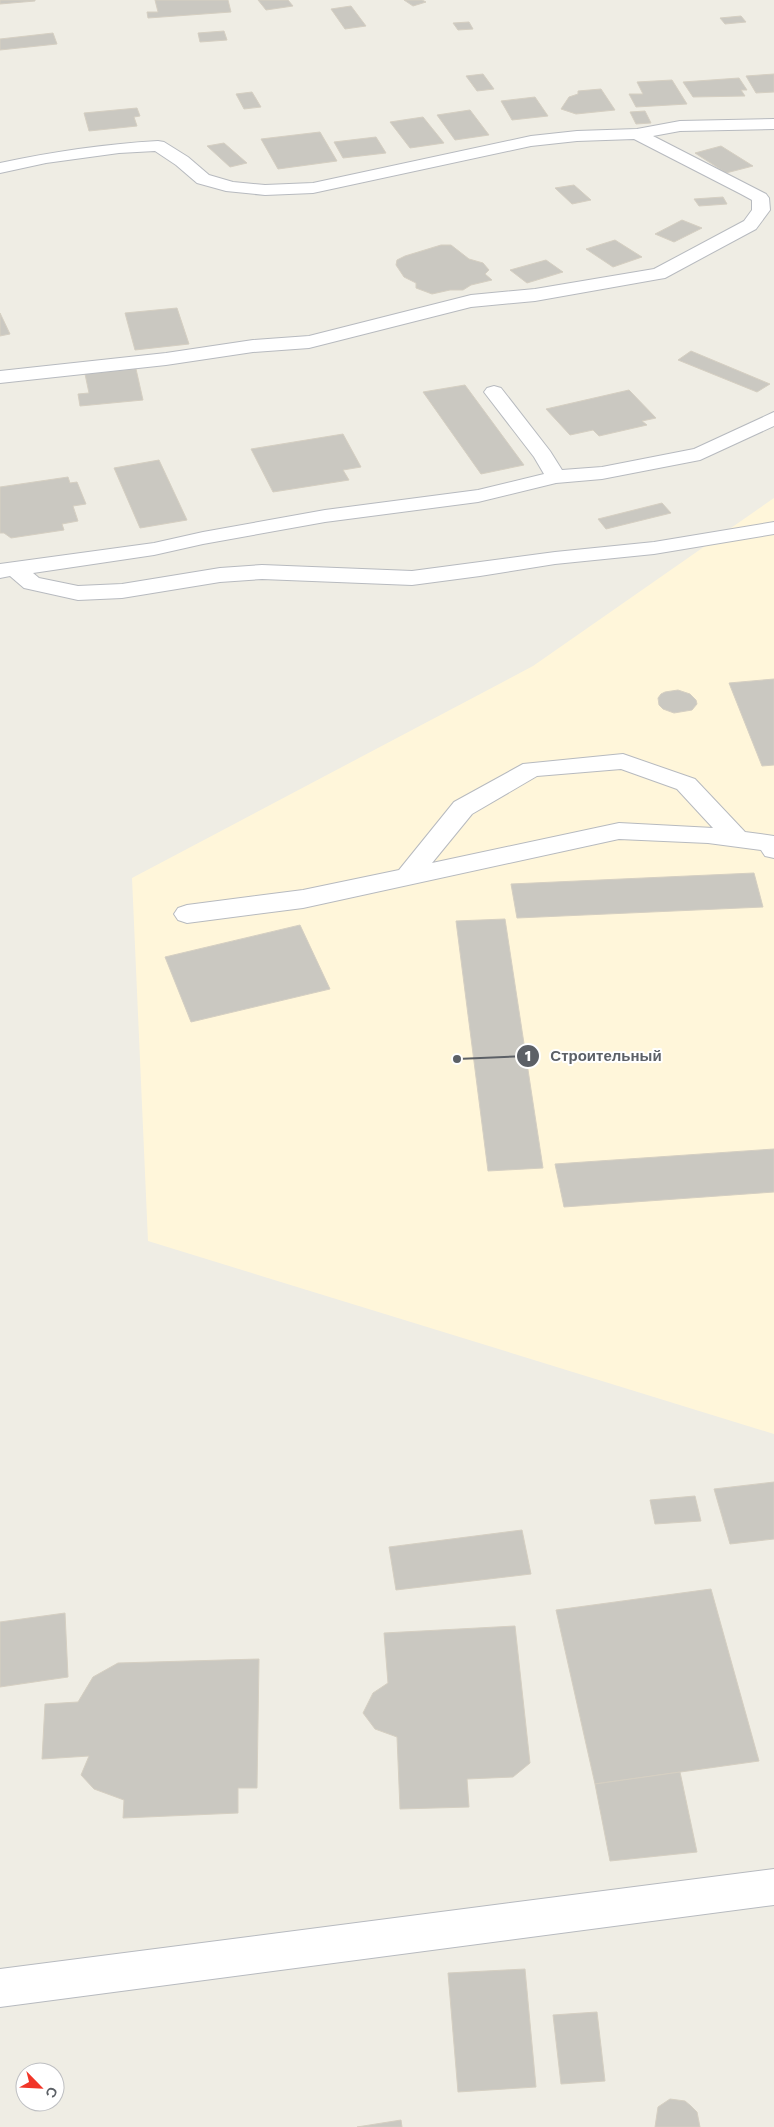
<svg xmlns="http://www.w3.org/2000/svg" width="774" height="2127" viewBox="0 0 774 2127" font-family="'Work Sans',sans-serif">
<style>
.commercial{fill:#fff6da}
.building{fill:#cac8c1;stroke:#d5cfc2}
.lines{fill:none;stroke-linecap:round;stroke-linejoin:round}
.minor-casing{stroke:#b7babf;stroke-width:2}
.minor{fill:#fff;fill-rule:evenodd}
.leader{fill:none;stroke:#5c6066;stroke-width:2}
.callout-dot{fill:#5c6066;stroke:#fff;stroke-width:2}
.mark-label{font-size:15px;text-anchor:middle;font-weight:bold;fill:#fff}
.callout-label{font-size:15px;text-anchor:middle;font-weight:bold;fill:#5c6066;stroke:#fff;stroke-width:4;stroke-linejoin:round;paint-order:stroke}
</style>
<rect width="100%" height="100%" fill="#efede4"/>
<!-- commercial -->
<polygon class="commercial" points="774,498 774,1434 148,1241 132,878 533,666"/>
<!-- building -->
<g class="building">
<polygon points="0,0 35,0 35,1 0,4"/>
<polygon points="155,0 228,0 231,12 148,18 147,12 158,12"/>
<polygon points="258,0 288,0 293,6 266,10"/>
<polygon points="404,0 422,0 426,2 413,6"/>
<polygon points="351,6 366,26 345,29 331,9"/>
<polygon points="741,16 746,22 725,24 720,18"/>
<polygon points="469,22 473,29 458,30 453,23"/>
<polygon points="224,31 227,40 200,42 198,33"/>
<polygon points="53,33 57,44 0,50 0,39"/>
<polygon points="483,74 494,89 477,91 466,76"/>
<polygon points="774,74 774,92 756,93 746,76"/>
<polygon points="739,78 747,90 741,90 745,96 693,97 683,82"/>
<polygon points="672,80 687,104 636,107 629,94 643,94 637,82"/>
<polygon points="601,89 615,110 576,114 561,109 569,97 578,94 578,91"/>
<polygon points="252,92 261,107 244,109 236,94"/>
<polygon points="535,97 548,116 512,120 501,101"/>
<polygon points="137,108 140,116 134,117 137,126 89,131 84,113"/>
<polygon points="470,110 489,135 455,140 437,115"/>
<polygon points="645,111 651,123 636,124 630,112"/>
<polygon points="423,117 444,143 410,148 390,122"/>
<polygon points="320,132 337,161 278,169 261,139"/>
<polygon points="376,137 386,153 343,158 334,142"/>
<polygon points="224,143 247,163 230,167 207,146"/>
<polygon points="721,146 753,166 726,173 695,153"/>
<polygon points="574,185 591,200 572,204 555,188"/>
<polygon points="723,197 727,204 699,206 694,199"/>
<polygon points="682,220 702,228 674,242 655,234"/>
<polygon points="615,240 642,257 613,267 586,249"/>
<polygon points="441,245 451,245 469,259 483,263 489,270 485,274 492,280 471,285 463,290 450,290 432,294 416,288 416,283 404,277 396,265 397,260 405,256"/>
<polygon points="546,260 563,272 527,283 510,270"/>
<polygon points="177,308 189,344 135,350 125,313"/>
<polygon points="0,313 10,334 0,336"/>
<polygon points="691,351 770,384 757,392 678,360"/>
<polygon points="136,369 143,400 80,406 78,394 89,393 85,374"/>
<polygon points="465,385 524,465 481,474 423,392"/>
<polygon points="629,390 656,418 642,421 647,425 599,436 593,430 570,435 546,409"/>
<polygon points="343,434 361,467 343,470 349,480 273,492 251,449"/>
<polygon points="159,460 187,520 140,528 114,468"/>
<polygon points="68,477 70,483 77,482 86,504 73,506 78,521 62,524 64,530 11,538 4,533 0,533 0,487"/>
<polygon points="662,503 671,513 606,529 598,519"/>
<polygon points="774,679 774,765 762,766 729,683"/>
<polygon points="678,690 690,694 696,700 697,704 692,710 674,713 663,709 659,705 658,698 661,694 665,692"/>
<polygon points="754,873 763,907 517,918 511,884"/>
<polygon points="505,919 543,1168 488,1171 456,921"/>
<polygon points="300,925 330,989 191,1022 165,957"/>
<polygon points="774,1149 774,1192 564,1207 555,1164"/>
<polygon points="774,1482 774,1539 730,1544 714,1489"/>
<polygon points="695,1496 701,1521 655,1524 650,1500"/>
<polygon points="522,1530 531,1574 396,1590 389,1547"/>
<polygon points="711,1589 759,1761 595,1784 556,1610"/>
<polygon points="65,1613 68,1677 0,1687 0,1622"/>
<polygon points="515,1626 530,1763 513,1777 467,1779 469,1807 400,1809 397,1737 375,1729 363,1713 373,1693 388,1683 384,1633"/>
<polygon points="259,1659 257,1788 238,1788 238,1813 123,1818 124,1800 94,1789 81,1775 89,1756 42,1759 45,1704 78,1702 93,1677 118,1663"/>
<polygon points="680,1772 697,1852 610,1861 595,1784"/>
<polygon points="525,1969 536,2087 458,2092 448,1973"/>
<polygon points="597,2012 605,2081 561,2084 553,2015"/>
<polygon points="670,2099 685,2101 691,2106 697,2112 700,2127 655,2127 658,2107"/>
<polygon points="401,2120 402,2127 357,2127"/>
</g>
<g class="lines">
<!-- minor casing -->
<g class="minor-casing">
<g id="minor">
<path d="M774,119V129L680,131L653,136L766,194L769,198L770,210L756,229L665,278L659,279L535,301L471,307L309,348L253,352L166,365L0,383V371L166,353L253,340L309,336L471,295L535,289L654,269L744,221L752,210V200L741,194L634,139L577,141L531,146L313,193L265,195L226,191L197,183L176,165L155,151L119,153L46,163L0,173V163C52,152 104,144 158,141L164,142L188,157L209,175L233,182L265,185L313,183L531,136L577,131L637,129L680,121Z"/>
<polygon points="494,386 501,388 550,451 562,470 602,467 694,449 774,412 774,426 700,460 602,479 556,483 478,502 325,522 203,544 154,555 33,573 39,578 78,586 122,584 220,568 262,565 412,571 555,552 654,542 774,522 774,534 654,554 555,564 480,576 412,585 262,579 220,582 122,598 78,600 24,588 10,576 0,578 0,564 154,543 203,532 325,510 478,490 544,474 534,457 484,392 487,388"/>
<path d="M623,754L695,779L745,832L774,836V858L765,856L761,850L708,843L619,839L303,908L187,923L178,920L174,914L178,908L187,905L303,890L399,870L454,802L523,764ZM621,769L677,789L713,828L619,823L432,863L472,814L537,776Z"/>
<polygon points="774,1869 774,1905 0,2007 0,1969"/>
</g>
</g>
<!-- minor -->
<use href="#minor" class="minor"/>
</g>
<!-- callouts -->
<path class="leader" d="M457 1059L528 1056"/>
<g class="callout-dot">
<circle cx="457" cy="1059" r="5"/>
<circle cx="528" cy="1056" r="12"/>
</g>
<g class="mark-label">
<text x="528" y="1061">1</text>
</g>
<g class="callout-label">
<text x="606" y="1061">Строительный</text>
</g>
<!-- north arrow -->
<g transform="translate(40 2087) rotate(114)"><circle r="24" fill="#ffffff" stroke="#bebfc2"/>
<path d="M0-4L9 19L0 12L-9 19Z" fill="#f13528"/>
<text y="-8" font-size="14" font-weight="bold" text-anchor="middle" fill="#5c6066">С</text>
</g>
</svg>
